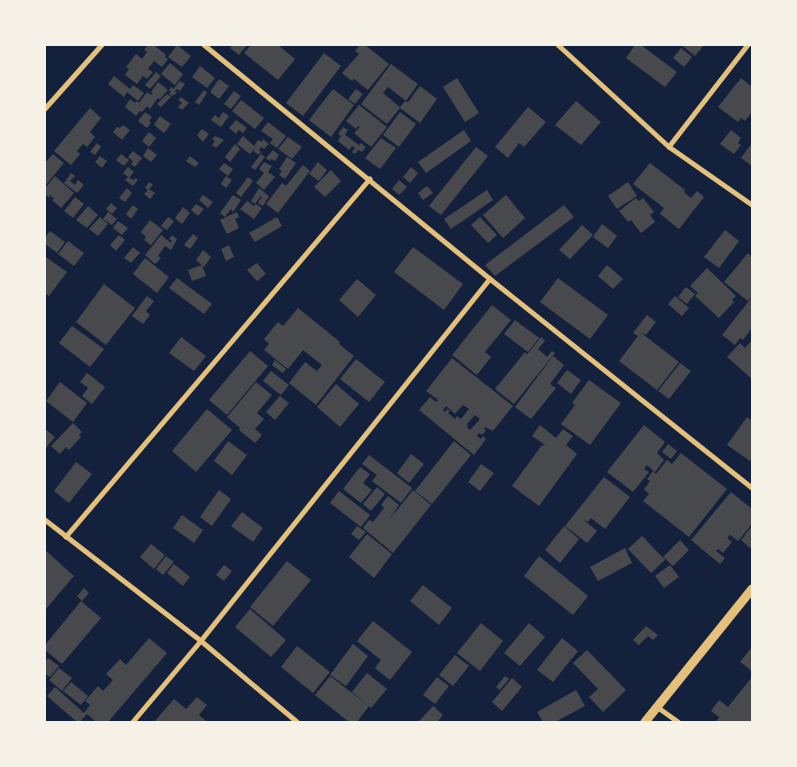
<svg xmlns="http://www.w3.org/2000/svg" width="797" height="767" viewBox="0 0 797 767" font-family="'PT Sans',sans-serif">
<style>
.building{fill:#48494c;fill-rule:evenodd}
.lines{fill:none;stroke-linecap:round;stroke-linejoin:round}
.minor{stroke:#e5c07b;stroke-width:5}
.tertiary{stroke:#e5c07b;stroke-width:9}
</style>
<rect width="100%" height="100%" fill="#14213d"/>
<!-- building -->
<g class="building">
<polygon points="148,45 154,45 166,55 165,57 168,59 162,67 154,61 148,69 153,72 147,79 143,76 137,84 125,75 129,69 126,67 136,54 142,59 147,52 144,50"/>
<polygon points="177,45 191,56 182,67 168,57"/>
<polygon points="233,45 247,45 239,55 230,48"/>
<polygon points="251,45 278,45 295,59 278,80 244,53"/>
<polygon points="360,45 365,45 389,64 368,90 354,79 352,81 342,73 359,54 355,51"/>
<polygon points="635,45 641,45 677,72 665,87 626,58"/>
<polygon points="681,45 704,45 695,56"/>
<polygon points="681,48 692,57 684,67 673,58"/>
<polygon points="324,53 341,66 303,116 286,103"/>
<polygon points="170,63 183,74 175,85 161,74"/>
<polygon points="391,64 418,84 406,101 388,87 383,93 400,107 405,101 408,102 420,86 437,99 420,123 400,108 387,124 361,104"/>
<polygon points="200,66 215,78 207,88 192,77"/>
<polygon points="156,72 161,76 150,89 145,85"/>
<polygon points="114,76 130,89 133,85 144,93 138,101 127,92 124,97 108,84"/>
<polygon points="457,78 479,113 465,122 443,87"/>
<polygon points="741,78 752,87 752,112 745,121 741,118 738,122 718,107"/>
<polygon points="219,79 229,86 219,99 210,92"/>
<polygon points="180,81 185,84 180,91 177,89 175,91 177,93 172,96 169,94 171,92 169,90 171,87 173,89"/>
<polygon points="158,82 168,90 160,99 158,98 150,109 147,106 142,112 140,111 136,116 125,107 130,99 135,103 136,101 139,103 147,92 151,95 153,93 151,92"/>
<polygon points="333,89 354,105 331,137 309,120"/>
<polygon points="356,89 363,94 355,104 348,99"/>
<polygon points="204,90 207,93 199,105 195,102"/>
<polygon points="234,91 241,96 231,109 224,104"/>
<polygon points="167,94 171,97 161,107 157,104"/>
<polygon points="181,97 189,103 182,110 178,107 182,103 178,100"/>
<polygon points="241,100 264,118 255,129 232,111"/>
<polygon points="576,101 601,122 581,145 555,125"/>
<polygon points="359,105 387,127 371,147 354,133 360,127 358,126 356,129 346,121"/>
<polygon points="528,107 546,122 524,147 519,143 508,158 495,147"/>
<polygon points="90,108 101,118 90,132 95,137 87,147 83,144 77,151 80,154 71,165 54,151"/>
<polygon points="145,112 152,117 149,121 151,123 147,128 138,121"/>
<polygon points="223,112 229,116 221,127 211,120 215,115 219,118"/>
<polygon points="400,112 416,124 399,147 383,135"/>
<polygon points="160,116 171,124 164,133 154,125"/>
<polygon points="236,120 247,128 243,133 239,130 236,134 229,128"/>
<polygon points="268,122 286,136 277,148 270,143 273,139 261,131"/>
<polygon points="123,125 130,130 122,140 113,132 117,127 120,128"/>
<polygon points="343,127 348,130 345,135 359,145 361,143 366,147 362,152 358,150 355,154 352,152 355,148 352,146 349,150 338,141 341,136 338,134"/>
<polygon points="202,129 209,134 203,142 197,135"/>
<polygon points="464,130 471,141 426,173 418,162"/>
<polygon points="731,130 741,138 738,143 741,145 734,154 720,144"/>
<polygon points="149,132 156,138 149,147 142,141"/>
<polygon points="215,136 224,140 216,148 212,145 215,141 212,139"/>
<polygon points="243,136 254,146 258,140 262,142 263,139 269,144 264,149 261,147 259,150 261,152 259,155 253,151 258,144 250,154 237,144"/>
<polygon points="288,137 302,147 292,159 278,149"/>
<polygon points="381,138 396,148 380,169 365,158"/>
<polygon points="97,143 101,147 95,155 90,152"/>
<polygon points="752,143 752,166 741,158"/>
<polygon points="235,144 240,149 230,162 225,157"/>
<polygon points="476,147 488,156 441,215 429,206"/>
<polygon points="148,148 157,155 151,162 143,156"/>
<polygon points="273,150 279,155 275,161 271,159 270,161 266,158"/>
<polygon points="133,151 142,158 135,167 131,164 133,161 128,157"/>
<polygon points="53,154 64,163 45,186 45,163"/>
<polygon points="121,154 129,160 124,166 116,160"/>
<polygon points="261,154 265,157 255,170 251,167"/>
<polygon points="100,156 107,161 102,168 95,162"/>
<polygon points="190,156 199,163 195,167 186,161"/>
<polygon points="287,157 296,163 285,179 279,175 282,171 279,169"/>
<polygon points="264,162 272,166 268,172 275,177 264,190 256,183 264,173 259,169"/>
<polygon points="318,162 327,170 319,181 309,174"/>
<polygon points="224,163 233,169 228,176 219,169"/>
<polygon points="650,163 685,190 684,192 691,198 697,191 704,197 679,229 660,214 664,208 633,184"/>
<polygon points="303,165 310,171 278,213 266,204 282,183 286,186"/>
<polygon points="128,167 134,172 129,178 134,180 135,178 138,180 133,186 125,180 128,177 123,173"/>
<polygon points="411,167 418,173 410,183 403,177"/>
<polygon points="331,170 341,181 325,197 314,187"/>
<polygon points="71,173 75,176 70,181 75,185 78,180 84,185 77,193 64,183"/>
<polygon points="55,176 74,193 61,208 52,200 54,199 50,195 49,198 45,194 45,188"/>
<polygon points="226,176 232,180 226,188 221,184"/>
<polygon points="248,177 253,181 241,197 236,193"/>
<polygon points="399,180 407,187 399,195 392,189"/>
<polygon points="149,182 153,185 149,189 155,193 150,199 144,194 148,190 145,188"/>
<polygon points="628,182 637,196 617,209 608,196"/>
<polygon points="427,186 433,193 423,200 418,193"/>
<polygon points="127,188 132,193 125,202 119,198"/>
<polygon points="259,188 269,196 263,206 258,203 262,197 261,196 255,204 251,201"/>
<polygon points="487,190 493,200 451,229 444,219"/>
<polygon points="203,195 213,202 208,208 199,200"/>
<polygon points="233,195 241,200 233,212 231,209 225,217 220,213"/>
<polygon points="506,195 525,218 503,238 483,215"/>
<polygon points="75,197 84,204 73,218 64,211"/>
<polygon points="636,198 639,201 643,198 654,212 650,215 655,222 641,233 631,220 628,222 619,211"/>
<polygon points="247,201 254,206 256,204 262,208 254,219 240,209"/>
<polygon points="111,203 117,208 112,214 106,209"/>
<polygon points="196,204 204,209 198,216 191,210"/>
<polygon points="133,205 138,209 131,219 126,214"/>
<polygon points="564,205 574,217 495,276 485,265"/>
<polygon points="88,206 98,215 87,228 76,220"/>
<polygon points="183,207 190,213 182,224 175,218"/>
<polygon points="108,212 117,219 112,225 103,219"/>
<polygon points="237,212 239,217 235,219 239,228 227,234 220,220"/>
<polygon points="100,217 108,224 98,236 89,229"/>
<polygon points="168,217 174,221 167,230 161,226"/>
<polygon points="277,217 282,226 255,242 249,233"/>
<polygon points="480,217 497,235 488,243 471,225"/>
<polygon points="150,220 163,230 151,245 144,240 146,237 141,232"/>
<polygon points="118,221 128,228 122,235 113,228"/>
<polygon points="602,224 617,236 608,248 593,237"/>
<polygon points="582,225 593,235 570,259 559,250"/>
<polygon points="725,230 739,241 719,268 704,257"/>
<polygon points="50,231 65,242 57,253 45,244 45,237"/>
<polygon points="193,234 198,238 190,249 184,245"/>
<polygon points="119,235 125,240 116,251 110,245"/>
<polygon points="161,235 171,243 172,241 169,239 172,235 177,239 171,250 165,246 158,256 161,258 155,264 145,255"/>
<polygon points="68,241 84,253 74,266 58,254"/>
<polygon points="229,245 234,257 226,261 221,249"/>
<polygon points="133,247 140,253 131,263 124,258"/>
<polygon points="413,247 463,284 444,310 394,272"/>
<polygon points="203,250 211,257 204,267 196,260"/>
<polygon points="748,253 752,257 752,296 748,301 724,282"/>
<polygon points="46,257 67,272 49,296 45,293"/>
<polygon points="145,258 169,277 157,293 133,274"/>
<polygon points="257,263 266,274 257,281 247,270"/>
<polygon points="202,265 206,276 192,281 188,270"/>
<polygon points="607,265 623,279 613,289 598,276"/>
<polygon points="707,268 736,296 732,300 734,302 719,318 695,296 698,293 690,286"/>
<polygon points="177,278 212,304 204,314 169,288"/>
<polygon points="558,278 608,315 590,339 540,302"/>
<polygon points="357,279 376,295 358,317 339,300"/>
<polygon points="104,284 135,308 106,345 76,322"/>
<polygon points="686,287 695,294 687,304 678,297"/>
<polygon points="147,296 154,301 146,311 150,315 143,324 132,316"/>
<polygon points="675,296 689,308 682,316 668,304"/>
<polygon points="752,297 752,328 743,340 740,338 735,345 722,335"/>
<polygon points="492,305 511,320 485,352 491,357 477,375 452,355"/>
<polygon points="298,308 340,342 339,344 354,356 316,405 289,383 305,362 317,371 322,365 303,350 288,369 264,350 269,344 264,339 278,322 283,326"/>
<polygon points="647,315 656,322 646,335 640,332 679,362 657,390 619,361 638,336 633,333"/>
<polygon points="515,320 539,338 528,352 504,334"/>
<polygon points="72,326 104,349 90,367 59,343"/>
<polygon points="181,337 206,356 194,371 169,353"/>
<polygon points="541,337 545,341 538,349 547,357 552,351 555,353 514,404 495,389 525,352 527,354 525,357"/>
<polygon points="752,340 752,379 727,357 740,343 745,348"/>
<polygon points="250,351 268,366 227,415 209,400"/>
<polygon points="553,356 564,365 550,384 556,388 531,419 515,407"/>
<path d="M452,358L513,406L493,431L485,427L484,429L486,430L482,435L479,433L477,436L481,439L483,436L486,439L474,455L419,410L430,397L436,402L438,400L426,391ZM463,405L469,409L461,419L457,416L455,419L448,413L450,411L447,409L445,412L443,410L446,406L455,414ZM475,415L480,419L470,430L467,427L468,425L467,424Z"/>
<polygon points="356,359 385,382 369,402 340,379"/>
<polygon points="275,360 286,369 283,373 272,365"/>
<polygon points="680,363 691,371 669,399 658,391"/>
<polygon points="567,370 581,380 571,394 557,383"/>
<polygon points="271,371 289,385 281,395 263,381"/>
<polygon points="87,373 105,387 92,404 82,396 88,388 80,382"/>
<polygon points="589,380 621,403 590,445 561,424 575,405 572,403"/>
<polygon points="60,382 87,403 73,422 46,401"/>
<polygon points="256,382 272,395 257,413 264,419 255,429 262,435 255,443 239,430 240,428 227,417"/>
<polygon points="336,384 359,404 340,427 317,407"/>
<polygon points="280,396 289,403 275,420 266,412"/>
<polygon points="207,409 232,430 196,472 172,451"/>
<polygon points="747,417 752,421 752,458 750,461 727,445"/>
<polygon points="73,423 82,432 79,435 81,437 69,450 66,447 60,454 51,446"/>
<polygon points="540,425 556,438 563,429 573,436 566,445 577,454 539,506 512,486 542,445 543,446 545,445 532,436"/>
<polygon points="644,425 665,442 657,453 664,460 655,472 647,465 644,469 649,472 633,492 607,472"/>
<polygon points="45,429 55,437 45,449"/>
<polygon points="228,441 247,455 232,475 214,461"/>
<polygon points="454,441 471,455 432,504 415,491"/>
<polygon points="668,444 677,451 671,459 662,452"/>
<polygon points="681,453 727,489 689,537 643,501 649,494 644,489 650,481 647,479 653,471 656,474 667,460 672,464"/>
<polygon points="411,454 424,464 409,483 397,473"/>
<polygon points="369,455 412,488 401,503 372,481 377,475 362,464"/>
<polygon points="76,462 92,474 69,503 54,491"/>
<polygon points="481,464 494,473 480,491 468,482"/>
<polygon points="360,467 370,474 363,483 372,490 361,503 343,489"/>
<polygon points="604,477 630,497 605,529 591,518 588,522 583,519 597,531 587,543 565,526"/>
<polygon points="377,487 385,494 371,511 363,504"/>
<polygon points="219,490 231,499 212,526 200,517"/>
<polygon points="413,490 431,505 393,553 363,528 369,520 373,522 384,508 381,505 388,496 399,505 389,520"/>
<polygon points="339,491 370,515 361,527 330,503"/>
<polygon points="731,492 752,509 752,524 738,541 730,535 727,538 732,542 723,553 718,549 716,551 725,558 720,564 691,540"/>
<polygon points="242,512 263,528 253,542 231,526"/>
<polygon points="182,515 203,530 194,543 173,528"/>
<polygon points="357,526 366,532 359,540 351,534"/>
<polygon points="564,526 579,539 560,563 545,550"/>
<polygon points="752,526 752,545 750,548 741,540"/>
<polygon points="367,534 392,554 374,578 349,557"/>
<polygon points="642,536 665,560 651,573 628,549"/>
<polygon points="680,540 689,550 673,566 663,557"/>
<polygon points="151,544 165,555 154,569 140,557"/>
<polygon points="625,548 632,563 598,581 590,567"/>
<polygon points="45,550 74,576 45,610"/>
<polygon points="166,556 174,562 163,575 156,569"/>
<polygon points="539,556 588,596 573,615 524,576"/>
<polygon points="287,561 311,580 273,626 250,607"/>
<polygon points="174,564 190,577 183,586 167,573"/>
<polygon points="224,565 232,571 224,581 216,575"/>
<polygon points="670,565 679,577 664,588 655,576"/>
<polygon points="423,585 452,608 439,625 410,601"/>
<polygon points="84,588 89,593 82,601 77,596"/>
<polygon points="81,601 101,618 62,664 45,650 45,645"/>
<polygon points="250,609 286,640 271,657 235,627"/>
<polygon points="373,621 412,652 390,680 375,668 381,660 357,641"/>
<polygon points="481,623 503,641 480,671 457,653"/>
<polygon points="529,623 545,637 520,666 504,653"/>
<polygon points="646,626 658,635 653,640 648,636 639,645 633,640"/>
<polygon points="149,638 167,653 108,722 96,722 87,714 80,722 77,722 47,696 55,687 84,713 90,705 85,701 98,686 103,691 113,680 106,674 120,659 126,665"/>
<polygon points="562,638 578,651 553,682 537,670"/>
<polygon points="353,644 368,656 346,686 330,675"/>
<polygon points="297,646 330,672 313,693 281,667"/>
<polygon points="752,647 752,671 740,662"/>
<polygon points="587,650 626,690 603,712 589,697 598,689 573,663"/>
<polygon points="455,655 469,666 453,686 439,675"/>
<polygon points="48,658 59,666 50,677 45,674 45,662"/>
<polygon points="59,668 72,678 62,691 49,680"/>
<polygon points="367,673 387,689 371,708 352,692"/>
<polygon points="330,676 369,706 357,722 349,722 315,695"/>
<polygon points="505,676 509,679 500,690 496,687"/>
<polygon points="437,677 449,686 435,704 423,695"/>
<polygon points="752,677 752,722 716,722 719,717 711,711 719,700 728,707"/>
<polygon points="512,678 522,687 502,711 492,702"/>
<polygon points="71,682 88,696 81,705 63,691"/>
<polygon points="576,690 585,706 555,722 543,722 537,712"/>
<polygon points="197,697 207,705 199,715 207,722 154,722 174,699 186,709"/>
<polygon points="433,706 443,715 437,722 418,722"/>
</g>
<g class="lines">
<!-- minor -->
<g class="minor">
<polyline points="204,45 490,279 752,488"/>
<polyline points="558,45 669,147 752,205"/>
<polyline points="45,109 102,45"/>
<polyline points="669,147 748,45"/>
<polyline points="45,520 201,641 297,722"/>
<polyline points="66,537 370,179"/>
<polyline points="657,707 678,722"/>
<polyline points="133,722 201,641 490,279"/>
</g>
<!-- tertiary -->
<polyline class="tertiary" points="645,722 752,589"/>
</g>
<!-- border -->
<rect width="797" height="767" fill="none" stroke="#f6f1e7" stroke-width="92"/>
</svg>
